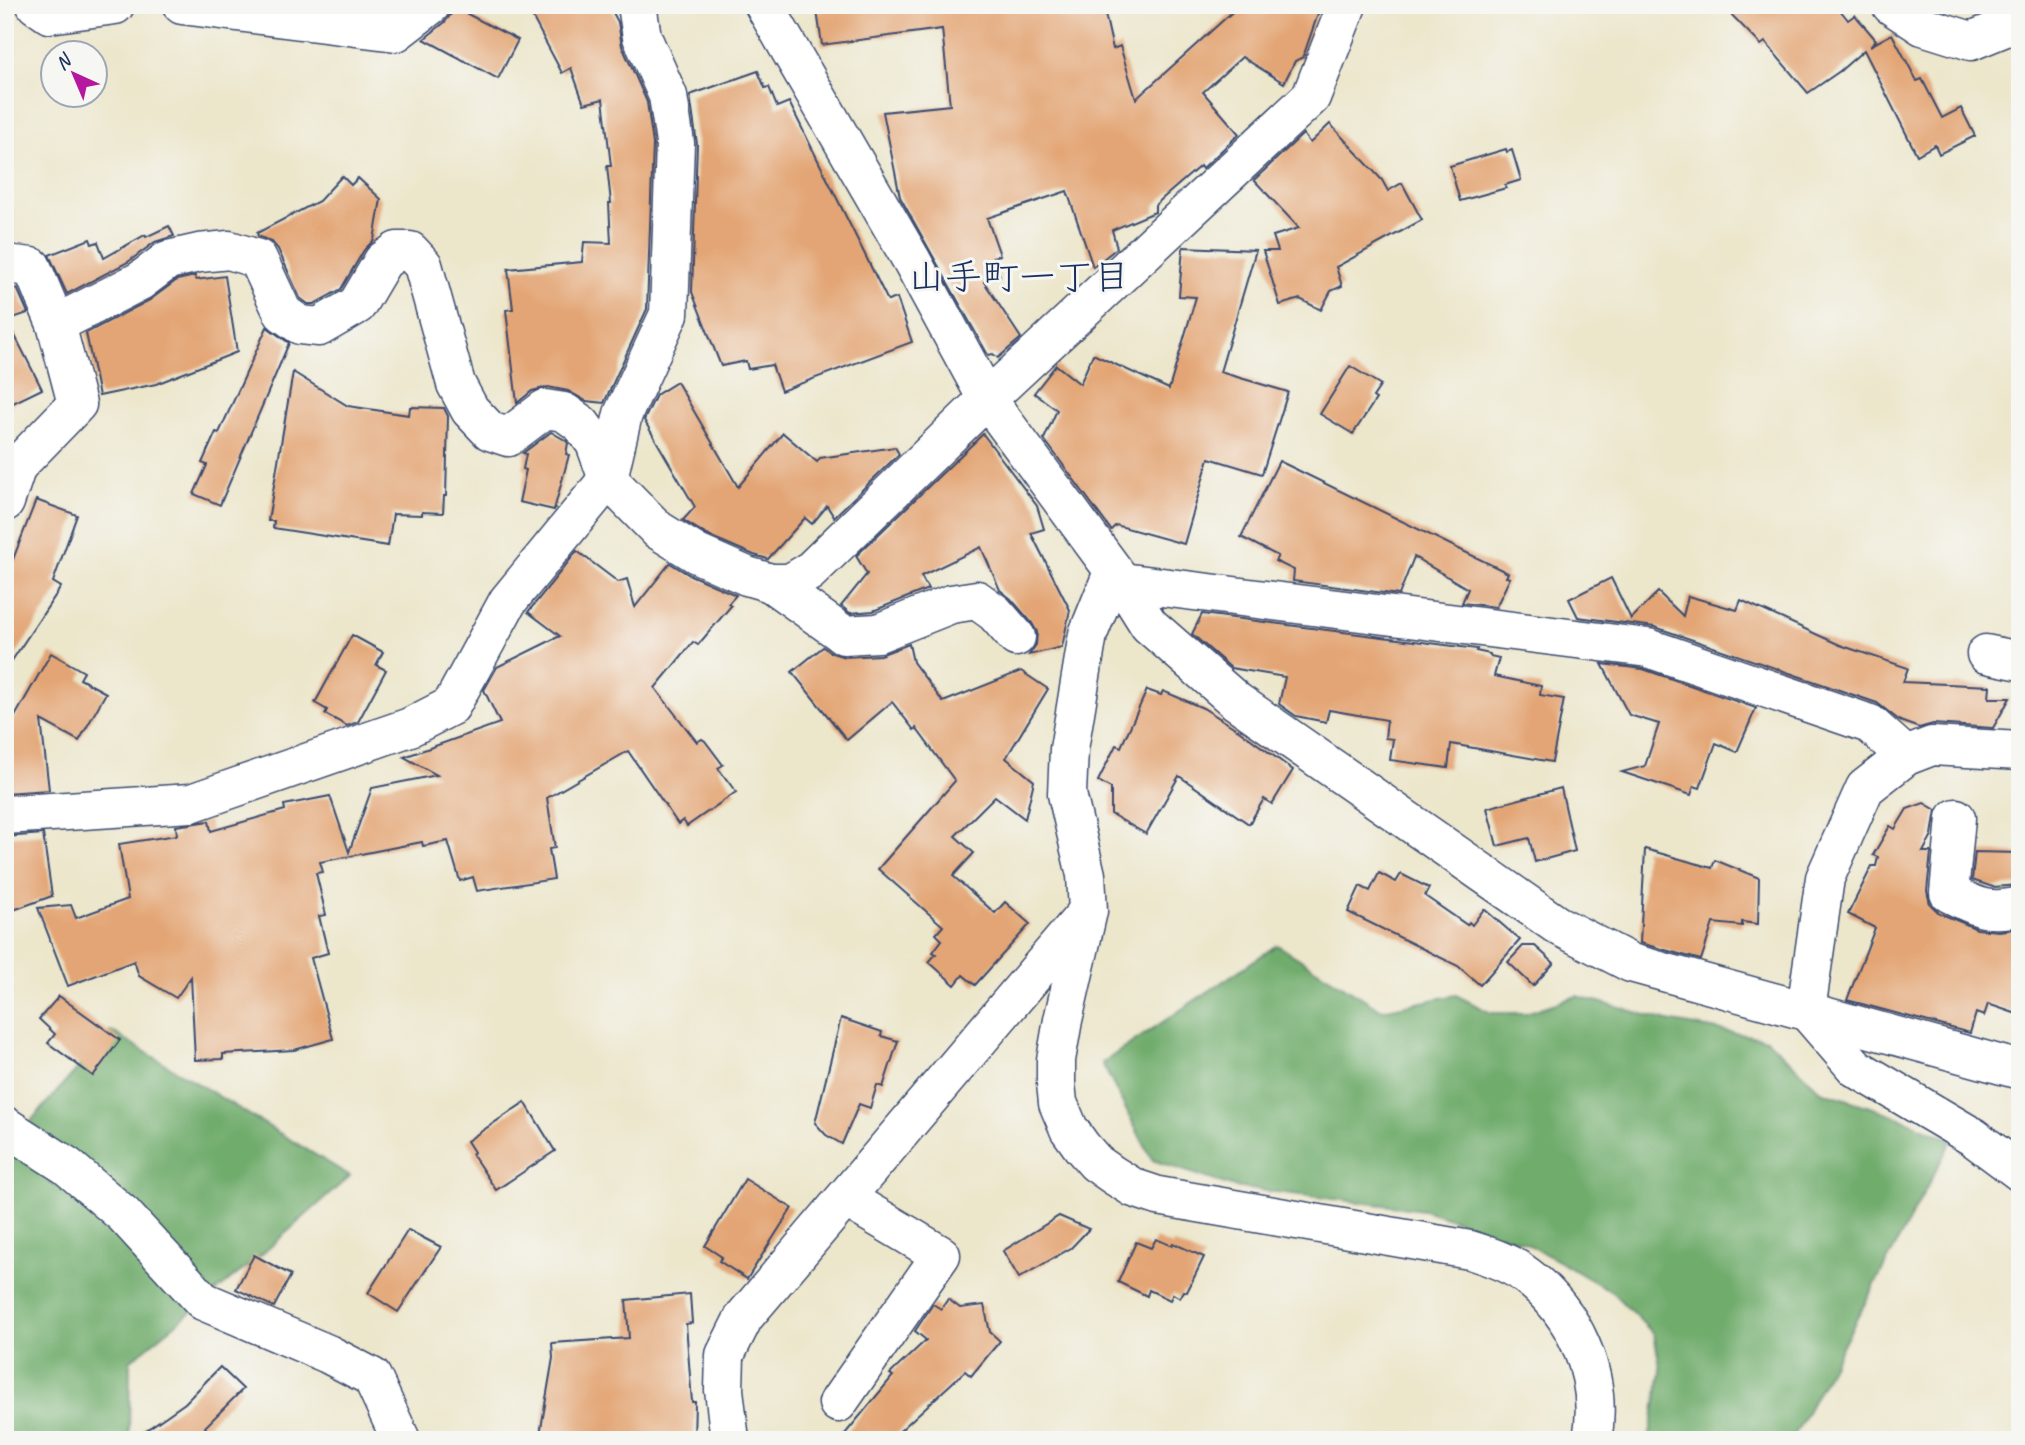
<svg xmlns="http://www.w3.org/2000/svg" width="2025" height="1445" viewBox="0 0 2025 1445" font-family="Caveat,'Klee One',sans-serif">
<style>
.forest{fill:#70ac6c;stroke:#466e65;stroke-width:2}
.building{fill:#e3a575}
.lines{fill:none;stroke-linecap:round;stroke-linejoin:round}
.minor-casing{stroke:#3a4a6e;stroke-width:41}
.minor{stroke:#fff;stroke-width:38}
.labels{text-anchor:middle;dominant-baseline:central;stroke-width:6;stroke-linejoin:round;paint-order:stroke}
.neighbourhood-label{font-size:37px;fill:#1b2f5e;stroke:#f6f6f2}
</style>
<rect width="100%" height="100%" fill="#f6f6f2"/>
<filter id="ink" filterUnits="userSpaceOnUse"><feTurbulence type="fractalNoise" baseFrequency=".0143" numOctaves="2"/><feDisplacementMap in="SourceGraphic" scale="14" xChannelSelector="R" yChannelSelector="G"/><feConvolveMatrix kernelMatrix="1 2 1 2 8 2 1 2 1" color-interpolation-filters="sRGB"/></filter>
<filter id="wash" filterUnits="userSpaceOnUse"><feTurbulence type="fractalNoise" baseFrequency=".00686" numOctaves="4" result="noise"/><feDisplacementMap in="SourceGraphic" scale="28" xChannelSelector="R" yChannelSelector="G"/><feGaussianBlur stdDeviation="1.57" result="paint"/><feColorMatrix in="noise" values="0 0 0 0 0 0 0 0 0 0 0 0 0 0 0 0 0 1.4 0 .05"/><feComposite in="paint" operator="in"/></filter>
<g filter="url(#wash)">
<rect width="100%" height="100%" fill="#ece6cb"/>
<!-- forest -->
<g class="forest">
<polygon points="1277,945 1382,1010 1456,995 1491,1013 1526,1013 1577,996 1668,1021 1767,1039 1821,1091 1891,1114 1952,1140 1792,1440 1649,1440 1661,1372 1654,1334 1611,1291 1524,1242 1424,1210 1234,1187 1152,1160 1102,1063"/>
<polygon points="111,1031 350,1176 260,1256 130,1361 129,1440 5,1440 5,1150"/>
</g>
<g id="blocks">
<!-- building -->
<g class="building">
<polygon points="526,5 609,5 618,22 622,46 647,102 653,144 647,309 604,403 586,401 568,391 548,387 532,391 517,403 506,310 513,309 508,269 582,262 584,242 611,243 609,203 611,203 607,166 611,166 603,99 584,104 571,68 562,73"/>
<polygon points="821,5 1103,5 1113,49 1120,46 1136,99 1240,5 1321,5 1303,57 1295,61 1284,83 1242,57 1203,92 1239,134 1202,169 1200,166 1155,205 1155,212 1112,230 1117,248 1093,267 1067,191 987,218 1000,255 993,257 1000,276 984,282 1021,338 998,358 993,354 988,355 900,197 883,112 950,105 942,29 822,45 817,11 822,11"/>
<polygon points="1722,5 1836,5 1848,20 1855,15 1876,40 1870,46 1892,34 1917,81 1922,79 1942,118 1961,108 1975,136 1939,154 1935,145 1917,155 1864,50 1840,71 1808,93 1765,42 1761,45"/>
<polygon points="452,6 518,40 498,79 424,39 445,22 451,14"/>
<polygon points="758,71 765,88 769,87 777,107 789,102 888,301 897,298 912,342 781,391 772,365 748,369 746,361 721,366 692,292 697,144 690,95"/>
<polygon points="1330,124 1382,180 1388,191 1402,183 1422,220 1336,267 1342,286 1331,291 1321,310 1300,299 1280,305 1263,251 1278,251 1273,236 1299,228 1254,180 1303,134 1310,143"/>
<polygon points="1506,149 1507,152 1512,150 1521,180 1505,185 1506,188 1460,201 1450,166"/>
<polygon points="342,176 351,185 358,178 381,199 374,240 364,250 341,289 314,304 308,304 300,298 278,249 272,242 258,236 257,233 319,201"/>
<polygon points="169,226 174,236 155,242 128,262 67,294 49,255 90,239 92,244 98,242 104,258 145,235 146,237"/>
<polygon points="1183,247 1256,250 1220,372 1288,392 1262,474 1209,458 1184,544 1116,525 1111,530 1044,439 1057,410 1034,393 1056,365 1080,384 1093,354 1169,389 1196,297 1179,296"/>
<polygon points="195,276 196,280 225,276 237,352 156,384 99,396 86,333 150,300 177,280"/>
<polygon points="17,288 28,313 7,320 42,389 5,407 5,294"/>
<polygon points="267,327 289,343 220,505 194,494 207,465 202,463 216,432 219,433"/>
<polygon points="1350,366 1381,385 1373,397 1376,399 1353,434 1320,414"/>
<polygon points="293,372 348,406 409,415 410,407 444,408 448,416 446,496 444,496 443,513 422,512 422,515 393,514 388,546 273,528 274,521 268,521"/>
<polygon points="677,382 738,487 783,433 817,462 820,458 895,447 899,454 834,517 827,506 812,524 805,518 768,559 754,555 707,535 683,520 695,507 644,420 656,395"/>
<polygon points="551,432 565,440 568,443 566,454 569,455 554,510 519,502 526,470 523,469 526,454 523,453"/>
<polygon points="983,434 1037,506 1044,529 1031,533 1070,610 1062,647 1029,655 1036,645 1037,632 1032,623 1011,599 1000,590 981,547 921,576 928,589 873,611 850,613 841,606 867,574 856,556"/>
<polygon points="1279,461 1508,573 1506,577 1510,578 1496,607 1462,603 1468,589 1414,557 1399,595 1293,581 1294,570 1275,561 1278,556 1241,537"/>
<polygon points="36,500 77,515 53,582 61,587 5,671 5,580"/>
<polygon points="577,551 618,582 627,579 635,607 670,563 688,574 736,595 728,604 731,606 698,645 693,642 655,688 697,742 702,739 705,741 723,765 718,768 736,792 687,826 683,820 678,824 628,751 547,798 555,848 549,849 554,879 477,891 473,877 460,881 448,841 423,846 422,842 320,862 323,872 316,873 326,915 319,916 328,953 311,958 333,1039 294,1050 223,1054 223,1059 195,1060 191,977 176,998 139,976 134,961 68,986 38,908 71,905 76,918 128,899 119,844 177,835 176,826 209,821 211,831 285,810 284,805 330,796 349,852 372,788 437,775 404,757 500,723 484,690 497,667 560,636 528,612"/>
<polygon points="1611,578 1631,619 1658,592 1683,616 1688,596 1737,610 1741,600 1840,645 1908,668 1903,682 1990,686 1989,698 2010,698 1993,728 1933,724 1919,728 1900,721 1877,703 1655,627 1578,617 1569,599"/>
<polygon points="1202,614 1477,649 1476,651 1490,654 1490,656 1499,658 1494,676 1541,686 1540,695 1564,699 1552,762 1451,744 1448,768 1390,760 1393,739 1385,738 1387,720 1329,710 1326,722 1296,716 1279,704 1285,677 1231,668 1192,634"/>
<polygon points="352,635 383,652 376,665 386,670 358,722 347,726 325,714 327,710 315,703"/>
<polygon points="909,644 913,662 943,702 1021,671 1048,689 1006,758 1034,781 1025,819 995,796 955,836 974,853 953,876 995,913 1005,902 1030,924 975,985 963,975 955,985 929,962 936,954 933,952 942,940 936,934 943,926 878,869 955,781 916,728 914,730 892,702 847,740 792,672 823,647 832,653 845,657 880,655"/>
<polygon points="51,653 84,672 80,679 106,693 79,741 41,720 49,790 5,793 5,734"/>
<polygon points="1602,664 1643,669 1756,708 1737,752 1716,743 1700,788 1694,786 1691,795 1622,772 1645,766 1659,724 1629,715"/>
<polygon points="1147,690 1161,695 1163,691 1203,708 1240,731 1293,770 1272,804 1264,799 1249,824 1179,776 1146,834 1111,814 1111,788 1098,781 1116,745 1121,747"/>
<polygon points="1561,788 1575,851 1535,862 1529,838 1497,846 1487,808"/>
<polygon points="1924,803 1936,810 1932,835 1923,852 1931,852 1927,891 1930,904 1939,913 1977,929 1999,931 2020,928 2020,1015 1988,1004 1984,1016 1976,1013 1970,1033 1847,1000 1875,928 1848,914 1872,866 1876,866 1878,857 1873,855 1890,826 1895,829 1907,809"/>
<polygon points="43,834 52,896 5,913 5,837"/>
<polygon points="1645,849 1712,868 1715,860 1759,878 1758,924 1742,922 1742,926 1713,923 1701,960 1640,943"/>
<polygon points="1975,852 2020,853 2020,885 1993,887 1972,880"/>
<polygon points="1379,873 1396,882 1401,874 1429,888 1425,896 1467,925 1469,922 1472,925 1484,909 1520,940 1480,985 1458,966 1348,912 1360,886 1370,891"/>
<polygon points="1523,946 1535,946 1554,963 1533,986 1508,962"/>
<polygon points="59,996 120,1040 93,1076 48,1043 55,1034 39,1019"/>
<polygon points="841,1018 882,1032 881,1036 898,1041 883,1087 877,1085 870,1108 859,1104 842,1144 826,1135 815,1123"/>
<polygon points="525,1102 555,1151 496,1190 472,1154 474,1152 467,1141"/>
<polygon points="745,1179 792,1208 747,1279 719,1261 722,1257 705,1246"/>
<polygon points="1059,1216 1089,1229 1071,1248 1019,1278 1003,1251"/>
<polygon points="408,1230 441,1247 398,1312 368,1293"/>
<polygon points="1156,1239 1172,1246 1173,1243 1204,1257 1187,1292 1184,1291 1180,1298 1173,1294 1170,1300 1149,1290 1147,1296 1118,1282 1136,1242 1151,1248"/>
<polygon points="254,1255 291,1275 274,1307 236,1289"/>
<polygon points="690,1294 692,1323 686,1324 692,1402 695,1402 694,1440 539,1440 553,1358 552,1343 629,1338 626,1300"/>
<polygon points="948,1299 960,1308 984,1305 990,1332 1000,1341 971,1376 965,1371 890,1440 840,1440 893,1376 890,1374 926,1340 915,1331 933,1304 941,1309"/>
<polygon points="220,1367 243,1389 205,1427 214,1440 132,1440 185,1403"/>
</g>
</g>
</g>
<g filter="url(#ink)">
<use href="#blocks" fill-opacity="0" stroke="#3a4a6e" stroke-width="2"/>
<g class="lines">
<!-- minor casing -->
<g class="minor-casing">
<g id="minor">
<polyline points="36,5 49,14 115,5"/>
<polyline points="182,5 396,32 431,5"/>
<polyline points="764,5 912,261 987,399 1122,582 1149,625 1236,701 1557,925 1631,963 2020,1070"/>
<polyline points="1891,5 1923,26 1971,41 2020,21"/>
<polyline points="5,264 32,267 56,324 77,404 17,466 5,502"/>
<polyline points="56,324 140,281 168,260 199,253 229,250 258,259 283,313 300,325 319,327 357,305 383,261 397,251 410,251 423,265 456,384 470,410 490,431 508,437 545,409 564,412 581,424 595,443 608,479 658,530 697,554 747,576 771,583 790,583 809,572 987,399 1311,97 1347,5"/>
<path d="M1113,572L1088,634L1069,749L1067,794L1086,875L1088,911L1063,1020L1056,1060V1083L1058,1103L1069,1129L1082,1147L1096,1163L1113,1175L1134,1188L1158,1196L1470,1250C1488,1256 1505,1261 1520,1271C1574,1308 1604,1375 1592,1440"/>
<polyline points="1122,582 1648,648 1870,724 1906,756"/>
<polyline points="771,583 844,635 878,633 951,604 977,600 995,613 1016,637"/>
<polyline points="1986,654 2020,661"/>
<polyline points="2020,751 1932,746 1906,756 1865,788 1825,878 1806,1010 1856,1068 1973,1137 2020,1172"/>
<polyline points="5,815 191,803 410,727 451,706 508,601 608,479 623,414 669,314 675,143 668,96 642,37 637,5"/>
<path d="M1956,818L1949,893C1977,907 1988,914 2020,906"/>
<polyline points="5,1126 67,1166 124,1215 203,1301 328,1354 372,1377 401,1440"/>
<polyline points="838,1403 941,1255 847,1199"/>
<polyline points="730,1440 724,1390 725,1355 744,1317 1082,918"/>
</g>
</g>
<!-- minor -->
<use href="#minor" class="minor"/>
</g>
</g>
<g class="labels">
<!-- neighbourhood labels -->
<g class="neighbourhood-label">
<text x="1019" y="276">山手町一丁目</text>
</g>
</g>
<!-- margin -->
<rect width="2025" height="1445" fill="none" stroke="#f6f6f2" stroke-width="28"/>
<!-- north arrow -->
<g transform="translate(74 74) rotate(316)"><circle r="33" fill="#f6f6f2" stroke="#9ea6b7" stroke-width="2"/>
<path d="M0-5L12 26L0 18L-12 26Z" fill="#b5179e"/>
<text y="-10" font-size="19" font-weight="bold" text-anchor="middle" fill="#1b2f5e">N</text>
</g>
</svg>
